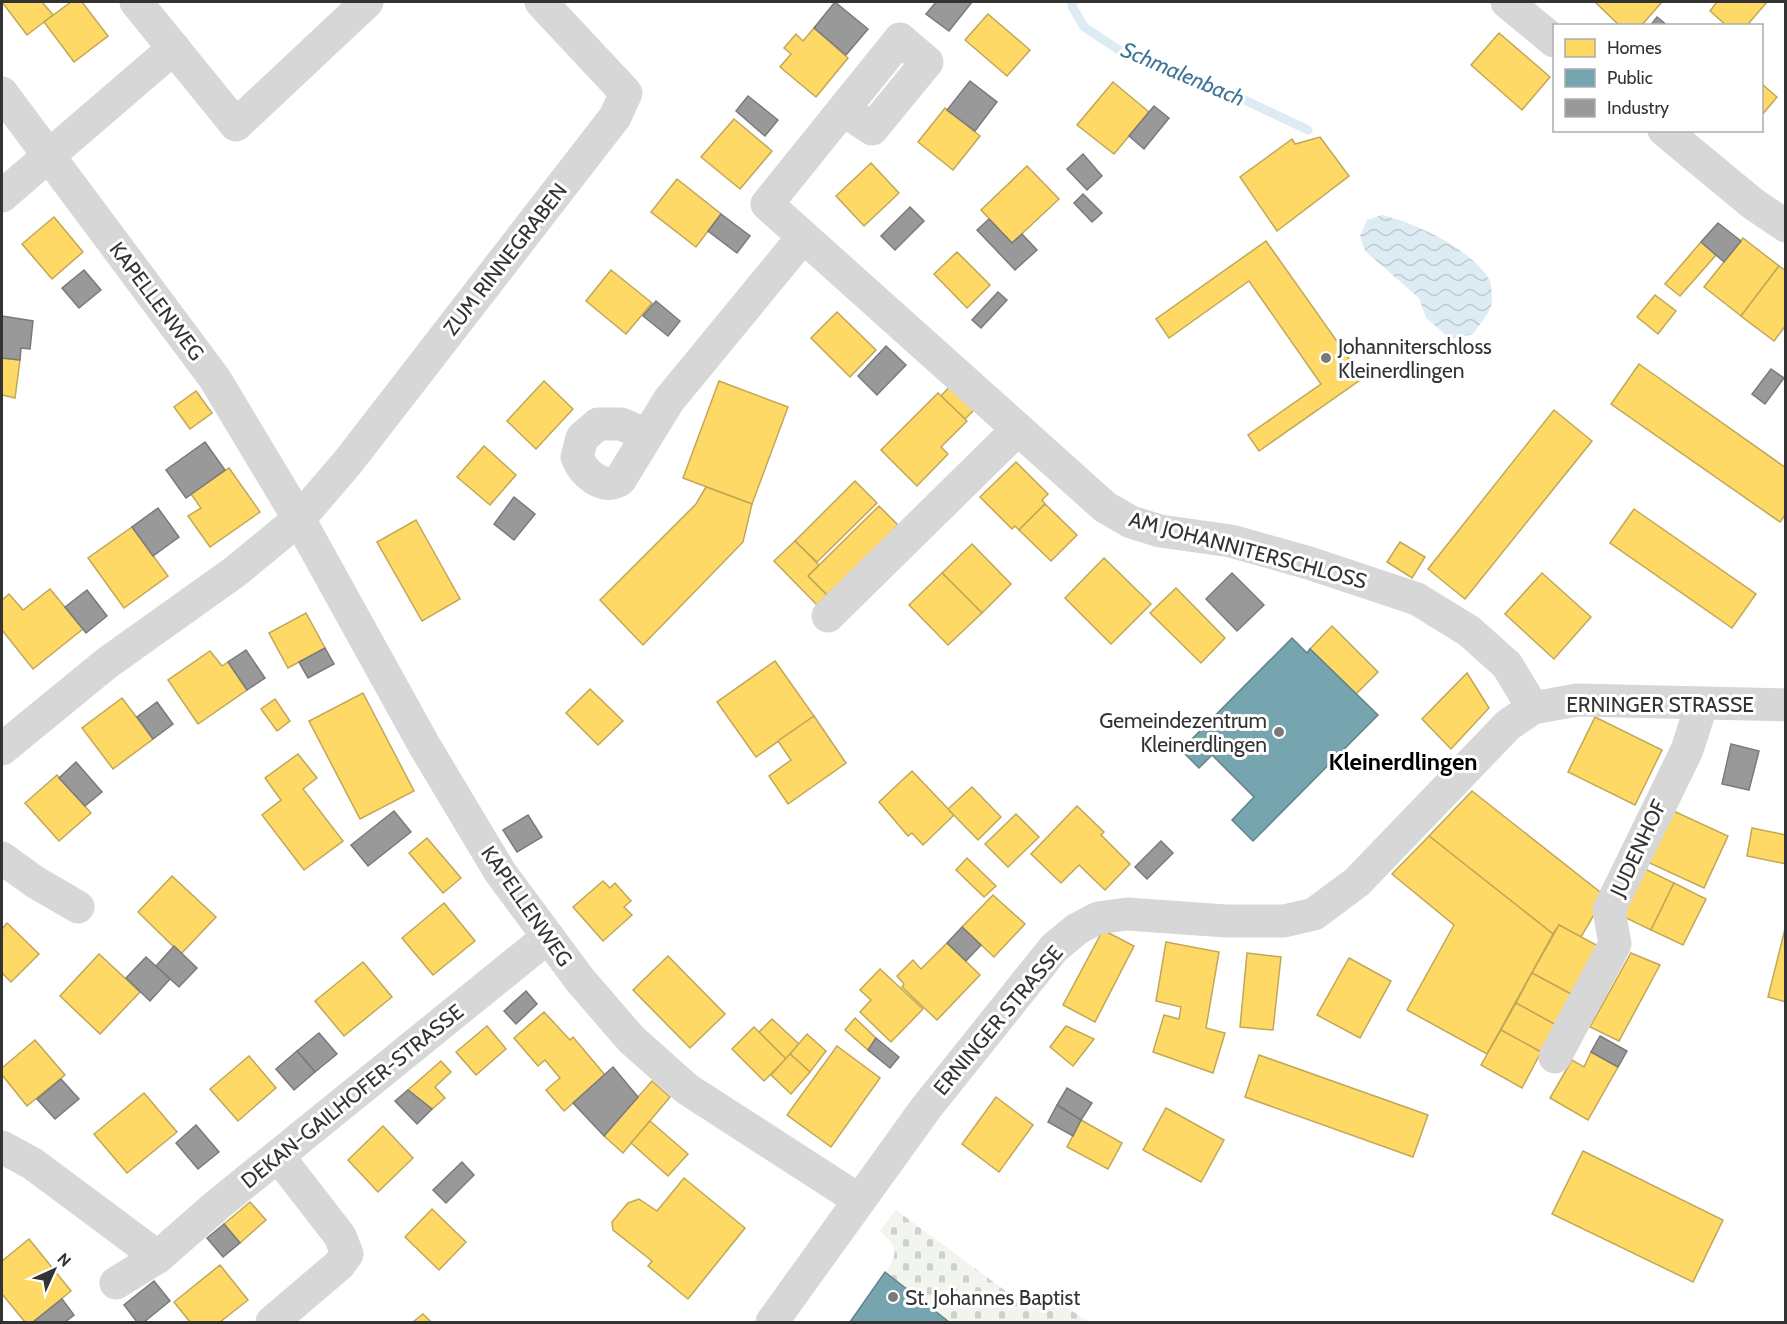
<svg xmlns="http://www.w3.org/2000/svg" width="1787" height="1324" viewBox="0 0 1787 1324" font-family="Cabin,sans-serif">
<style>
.cemetery{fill:url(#cemetery-stones)}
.water{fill:url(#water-waves)}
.homes{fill:#ffd966;stroke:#c2a757;stroke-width:1.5}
.public{fill:#76a5af;stroke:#62838a;stroke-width:1.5}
.industry{fill:#999;stroke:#7a7a7a;stroke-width:1.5}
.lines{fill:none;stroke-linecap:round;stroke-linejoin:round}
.stream{stroke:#ddebf3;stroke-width:9}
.minor{stroke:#d7d7d7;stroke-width:33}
.poi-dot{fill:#7a7a7a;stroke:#fff;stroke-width:2}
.labels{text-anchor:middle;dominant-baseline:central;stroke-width:6;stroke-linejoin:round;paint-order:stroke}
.street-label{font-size:21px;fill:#333;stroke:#fff}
.poi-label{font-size:21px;fill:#333;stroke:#fff;text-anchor:start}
.water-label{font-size:22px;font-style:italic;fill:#3f7597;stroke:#fff}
.quarter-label{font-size:24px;font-weight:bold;fill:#000;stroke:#fff}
</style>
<defs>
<pattern id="cemetery-stones" width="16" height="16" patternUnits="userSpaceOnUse" patternTransform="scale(1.5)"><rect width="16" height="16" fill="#f1f5ed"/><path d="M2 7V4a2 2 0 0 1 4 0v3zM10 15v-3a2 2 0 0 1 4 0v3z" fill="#cfd2cc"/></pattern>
<pattern id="water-waves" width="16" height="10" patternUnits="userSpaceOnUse" patternTransform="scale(1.5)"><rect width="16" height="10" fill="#ddebf3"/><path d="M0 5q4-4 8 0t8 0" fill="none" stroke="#becad1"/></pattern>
</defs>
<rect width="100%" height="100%" fill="#fff"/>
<!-- cemetery -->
<path class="cemetery" d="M896,1210L1030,1309L1043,1292L1089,1322H949L886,1272C899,1253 897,1247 880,1231Z"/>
<!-- water -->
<path class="water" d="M1382,215C1415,223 1470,248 1489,279C1492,284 1492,296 1492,302C1491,312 1479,325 1473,334L1451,339L1426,318L1419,298L1365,251L1360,236L1367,220Z"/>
<!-- homes -->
<g class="homes">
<polygon points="2,2 42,2 53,15 27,35"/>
<polygon points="71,2 82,2 108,36 74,62 44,22"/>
<polygon points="1595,2 1660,2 1661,3 1641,26 1620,26"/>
<polygon points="1717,2 1767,2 1749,23 1752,26 1727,26 1710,11"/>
<polygon points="988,14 1030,50 1007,76 965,40"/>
<polygon points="814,28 848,58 816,97 780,67 791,54 784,48 796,34 803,41"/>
<polygon points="1499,33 1550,77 1522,110 1471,65"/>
<polygon points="1113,82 1149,112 1114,154 1077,125"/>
<polygon points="1762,84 1777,97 1762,115"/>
<polygon points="945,108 980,136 953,170 918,142"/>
<polygon points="734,119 772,151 740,189 701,157"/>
<polygon points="1320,137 1349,176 1277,231 1240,177 1292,139 1295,144"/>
<polygon points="871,163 899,193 864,226 836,196"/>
<polygon points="1027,166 1059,199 1012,243 981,210"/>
<polygon points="677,179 721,214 696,247 651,212"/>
<polygon points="54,217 83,252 52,279 22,244"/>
<polygon points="1743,238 1779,266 1741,316 1704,287"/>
<polygon points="1266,241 1363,378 1259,451 1248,435 1321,384 1249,281 1169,338 1156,319"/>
<polygon points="1701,242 1716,255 1680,296 1665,284"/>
<polygon points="957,252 990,285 967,308 934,274"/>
<polygon points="1779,266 1786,271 1786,325 1774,341 1741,316"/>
<polygon points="611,270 652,303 626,334 586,301"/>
<polygon points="1655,295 1676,311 1658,334 1637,317"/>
<polygon points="837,312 876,350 850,377 811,338"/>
<polygon points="2,358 20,360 15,398 2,395"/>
<polygon points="1639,364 1786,468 1786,514 1780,522 1611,404"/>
<polygon points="544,381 573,409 536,449 507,421"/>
<polygon points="719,381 788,407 752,504 683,478"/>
<polygon points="950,386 974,410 965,419 941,396"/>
<polygon points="196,391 212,413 190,429 174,407"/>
<polygon points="938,393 967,421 941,447 948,454 917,486 881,450"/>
<polygon points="1554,410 1592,441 1465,599 1428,569"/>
<polygon points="484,446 516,475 490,505 457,477"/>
<polygon points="1016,462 1048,494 1042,500 1045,504 1019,530 1015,526 1012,529 980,497"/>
<polygon points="229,468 260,512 210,547 188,516 201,508 191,494"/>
<polygon points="855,481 877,503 817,562 795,541"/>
<polygon points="706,487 752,504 743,542 643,645 600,600 696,504"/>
<polygon points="1045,504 1077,535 1051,561 1019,530"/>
<polygon points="879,506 898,525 827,595 808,576"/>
<polygon points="1634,509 1756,594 1732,628 1610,543"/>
<polygon points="416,520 460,599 422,621 377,542"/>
<polygon points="132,527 168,576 124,608 88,558"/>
<polygon points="795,541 819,565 808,576 827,595 817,605 774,561"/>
<polygon points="1400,542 1425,557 1412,578 1387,562"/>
<polygon points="972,544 1011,584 982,613 942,573"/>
<polygon points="1104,558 1151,604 1111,644 1065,598"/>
<polygon points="942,573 982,613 948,645 909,605"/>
<polygon points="1542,573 1591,617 1554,659 1505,614"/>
<polygon points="1176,588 1225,638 1201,663 1150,613"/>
<polygon points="50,589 83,629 33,669 2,630 2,600 9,594 23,610"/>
<polygon points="306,613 325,648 288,668 269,633"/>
<polygon points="1332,626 1378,672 1356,694 1310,649"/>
<polygon points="210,651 222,666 228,662 247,690 198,724 168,680"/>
<polygon points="775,661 814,716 756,757 717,702"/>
<polygon points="1467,673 1489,708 1451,749 1422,719"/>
<polygon points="590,689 623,721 598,745 566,713"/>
<polygon points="363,693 414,791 360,819 309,721"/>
<polygon points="122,698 153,739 113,769 82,728"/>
<polygon points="275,699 290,721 277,731 261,709"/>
<polygon points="814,716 846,763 788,804 769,776 791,760 778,741"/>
<polygon points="1595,717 1662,750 1635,805 1568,772"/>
<polygon points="298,754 317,778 303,789 343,841 304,870 262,815 281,800 265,778"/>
<polygon points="912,771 954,815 923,845 912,833 908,836 879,802"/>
<polygon points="57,775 91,813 59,841 25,803"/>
<polygon points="972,787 1001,817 978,840 948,809"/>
<polygon points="1472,791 1605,896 1581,937 1559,925 1553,934 1429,836"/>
<polygon points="1077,806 1104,832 1101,835 1130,864 1105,890 1079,865 1061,883 1031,854"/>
<polygon points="1667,808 1728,836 1704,888 1643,860"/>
<polygon points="1016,814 1039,837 1008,867 985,844"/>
<polygon points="1752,828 1786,835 1786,864 1747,856"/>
<polygon points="1429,836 1553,934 1487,1054 1407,1010 1454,925 1392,874"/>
<polygon points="427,838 461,878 443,893 409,853"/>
<polygon points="967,858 996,886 984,897 956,870"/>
<polygon points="1641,867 1674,883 1651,930 1618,914"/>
<polygon points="172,876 216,917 181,954 138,912"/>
<polygon points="603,881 610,888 615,883 631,901 624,907 632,915 603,941 573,907"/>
<polygon points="1674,883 1706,899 1683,945 1651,930"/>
<polygon points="993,895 1025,924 994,957 962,927"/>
<polygon points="444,903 475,941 433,975 402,938"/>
<polygon points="7,923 39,954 11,982 2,973 2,929"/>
<polygon points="1559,925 1600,947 1573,995 1532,973"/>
<polygon points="1786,925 1786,1002 1768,997"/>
<polygon points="1103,930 1134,946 1095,1022 1063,1005"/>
<polygon points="1166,942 1219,952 1206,1028 1225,1033 1213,1073 1153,1052 1164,1015 1179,1019 1181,1007 1156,1001"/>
<polygon points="947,943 980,975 937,1020 902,987 904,984 897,976 913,960 921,969"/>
<polygon points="1247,953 1281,957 1273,1030 1240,1027"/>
<polygon points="1631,953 1660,965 1619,1041 1590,1027"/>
<polygon points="99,954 140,992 100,1034 60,996"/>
<polygon points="668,956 725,1014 690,1048 633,990"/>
<polygon points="1349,958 1391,981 1360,1038 1317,1015"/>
<polygon points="363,962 392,997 344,1036 315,1001"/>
<polygon points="880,969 923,1009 891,1042 860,1012 871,1000 860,990"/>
<polygon points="1532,973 1573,995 1556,1025 1516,1003"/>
<polygon points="1516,1003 1556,1025 1541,1052 1501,1030"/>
<polygon points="544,1012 570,1040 573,1037 605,1075 564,1111 546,1090 560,1078 545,1060 538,1066 514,1038"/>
<polygon points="855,1018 876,1038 868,1050 845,1030"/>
<polygon points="772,1019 799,1044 786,1059 759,1032"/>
<polygon points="487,1026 506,1049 476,1075 456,1052"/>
<polygon points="1066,1026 1094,1039 1073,1066 1050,1047"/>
<polygon points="754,1027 786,1059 764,1081 732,1049"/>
<polygon points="1501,1030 1541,1052 1522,1088 1481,1065"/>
<polygon points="807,1034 826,1051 810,1072 790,1054"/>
<polygon points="35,1040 65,1075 27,1106 2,1075 2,1068"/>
<polygon points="837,1046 880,1078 831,1147 787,1115"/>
<polygon points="1591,1052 1618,1067 1588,1120 1550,1098 1572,1060 1584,1067"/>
<polygon points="790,1054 810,1072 791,1094 771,1075"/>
<polygon points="1259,1055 1428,1115 1413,1157 1245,1097"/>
<polygon points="249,1056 276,1088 238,1121 210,1089"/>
<polygon points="441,1061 451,1072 435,1087 445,1098 432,1109 408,1090"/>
<polygon points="652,1081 670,1097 623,1153 604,1136"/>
<polygon points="144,1093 177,1132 127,1173 94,1134"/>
<polygon points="996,1097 1033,1125 999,1172 962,1144"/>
<polygon points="1166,1108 1224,1140 1201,1182 1143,1150"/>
<polygon points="1081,1120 1122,1143 1108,1169 1067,1147"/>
<polygon points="650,1121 688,1154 668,1176 631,1143"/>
<polygon points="383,1126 413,1158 378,1192 348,1160"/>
<polygon points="1583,1151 1723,1220 1693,1282 1552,1214"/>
<polygon points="684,1178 745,1228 688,1299 648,1266 652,1261 613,1230 612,1222 628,1203 639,1199 657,1211"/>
<polygon points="250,1202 266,1220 240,1243 224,1224"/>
<polygon points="432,1209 466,1242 439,1270 405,1237"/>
<polygon points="29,1239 71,1291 33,1322 25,1322 2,1294 2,1261"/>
<polygon points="220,1265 248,1300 220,1322 190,1322 174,1302"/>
<polygon points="423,1314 431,1322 413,1322"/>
</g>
<!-- public -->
<g class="public">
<polygon points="1292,638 1307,653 1310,649 1378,715 1253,841 1232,820 1254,797 1212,755 1199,768 1181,750"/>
<polygon points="885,1272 949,1322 850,1322"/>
</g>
<!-- industry -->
<g class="industry">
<polygon points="835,2 868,29 846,55 814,28"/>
<polygon points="936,2 972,2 949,31 926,14"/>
<polygon points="1657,17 1668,26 1650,26"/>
<polygon points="970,81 997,102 975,131 947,110"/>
<polygon points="748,96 778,120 765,136 736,111"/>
<polygon points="1154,106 1169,118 1144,149 1129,136"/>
<polygon points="1083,154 1102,176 1087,190 1067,169"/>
<polygon points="1083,194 1102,213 1092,222 1074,203"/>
<polygon points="910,207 924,221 895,250 881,236"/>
<polygon points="721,214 750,236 737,253 708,231"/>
<polygon points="989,219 1012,243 1022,234 1037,250 1015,270 977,230"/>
<polygon points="1718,223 1741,241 1724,262 1701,242"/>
<polygon points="84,270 101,290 79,308 62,288"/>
<polygon points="998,292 1007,300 981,328 972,320"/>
<polygon points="656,301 680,321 668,336 643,316"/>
<polygon points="2,316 33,321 30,349 21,348 20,360 2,358"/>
<polygon points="886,346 906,365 877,395 858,376"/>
<polygon points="1771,369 1784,378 1765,404 1752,394"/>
<polygon points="205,442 225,470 186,498 166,470"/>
<polygon points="514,497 535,514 514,540 494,524"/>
<polygon points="158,508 179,537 153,556 132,527"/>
<polygon points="1232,573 1264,605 1237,631 1206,599"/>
<polygon points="87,590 107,616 86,633 65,607"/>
<polygon points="325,648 334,664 308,678 299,662"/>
<polygon points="246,650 265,678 247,690 228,662"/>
<polygon points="157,702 173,724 153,739 137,717"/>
<polygon points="1731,744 1759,751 1749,790 1722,784"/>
<polygon points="76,762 102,792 85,806 59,778"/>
<polygon points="394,811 411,832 368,866 351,845"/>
<polygon points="528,815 542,837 517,852 503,830"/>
<polygon points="1161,841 1173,853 1147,879 1135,867"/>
<polygon points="962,927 981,945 966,961 947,943"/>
<polygon points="174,946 197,968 179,987 156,966"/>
<polygon points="146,957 170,979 150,1001 126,978"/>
<polygon points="526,991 537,1004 516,1024 504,1011"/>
<polygon points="319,1033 337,1054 315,1072 297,1051"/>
<polygon points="1600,1036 1627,1051 1618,1067 1591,1052"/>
<polygon points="876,1038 899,1057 890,1068 868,1050"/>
<polygon points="297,1051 315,1072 294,1090 276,1069"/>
<polygon points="613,1067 638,1097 604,1136 573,1103"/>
<polygon points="61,1079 79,1099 55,1119 37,1099"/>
<polygon points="1067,1088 1092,1103 1081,1120 1057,1105"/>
<polygon points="408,1090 432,1109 417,1124 395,1101"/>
<polygon points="1057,1105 1081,1120 1073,1136 1048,1122"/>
<polygon points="196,1125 219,1152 198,1169 176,1143"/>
<polygon points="462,1162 474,1175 446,1203 433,1190"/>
<polygon points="224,1224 240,1243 223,1257 207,1238"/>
<polygon points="154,1281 170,1301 144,1322 137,1322 124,1305"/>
<polygon points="62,1299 74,1315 65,1322 33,1322"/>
</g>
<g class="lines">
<!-- stream -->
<polyline class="stream" points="1073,2 1072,6 1084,27 1119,50 1228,92 1308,130"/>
<!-- minor -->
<g class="minor">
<polyline points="136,2 236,125 367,2"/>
<polyline points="1507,2 1554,41"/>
<polyline points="2,93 215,379 299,519 424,745 500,872 580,980 631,1039 687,1089 859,1200"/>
<polyline points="844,110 872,129 927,62 900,39 767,204 1105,507 1131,522 1160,531 1231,541 1309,563 1417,599 1469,631 1507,665 1533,708"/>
<polyline points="1664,130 1752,203 1786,226"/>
<polyline points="2,196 174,48"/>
<path d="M647,435L621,424H598L582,438L577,457C583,473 603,491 620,480L669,400L803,237"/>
<polyline points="828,616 1018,429"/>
<polyline points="2,749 107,663 236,571 299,519 348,462 615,117 626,93 541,2"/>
<polyline points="2,858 35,882 78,907"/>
<polyline points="1555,1057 1615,944 1609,910 1687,750 1702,703"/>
<polyline points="2,1147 33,1164 158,1257"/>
<polyline points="116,1283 158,1257 216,1206 548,937"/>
<polyline points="272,1322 339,1265 347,1254 340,1236 278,1156"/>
<polyline points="772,1322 926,1108 1054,948 1077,929 1098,918 1127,914 1226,921 1284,921 1314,914 1357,882 1508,725 1533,708 1577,700 1786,705"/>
</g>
</g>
<!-- markers -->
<g class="poi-dot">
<circle cx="1326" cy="358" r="6"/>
<circle cx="1279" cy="732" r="6"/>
<circle cx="893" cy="1297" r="6"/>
</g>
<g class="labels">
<!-- street labels -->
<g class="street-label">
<text transform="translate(505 259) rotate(-52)">ZUM RINNEGRABEN</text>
<text transform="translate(157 301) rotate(53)">KAPELLENWEG</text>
<text transform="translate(1248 550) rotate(15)">AM JOHANNITERSCHLOSS</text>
<text x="1660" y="704">ERNINGER STRASSE</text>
<text transform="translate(1638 848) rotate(-65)">JUDENHOF</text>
<text transform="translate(527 906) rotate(55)">KAPELLENWEG</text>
<text transform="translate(998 1020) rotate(-50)">ERNINGER STRASSE</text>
<text transform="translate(352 1096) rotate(-39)">DEKAN-GAILHOFER-STRASSE</text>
</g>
<!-- poi labels -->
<g class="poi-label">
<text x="1338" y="346">Johanniterschloss<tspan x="1338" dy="24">Kleinerdlingen</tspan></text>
<text x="1267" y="720" text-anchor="end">Gemeindezentrum<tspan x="1267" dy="24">Kleinerdlingen</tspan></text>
<text x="905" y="1297">St. Johannes Baptist</text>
</g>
<!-- water labels -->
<g class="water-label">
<text transform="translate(1183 74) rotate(23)">Schmalenbach</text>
</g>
<!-- quarter labels -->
<g class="quarter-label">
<text x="1403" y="761">Kleinerdlingen</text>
</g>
</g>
<!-- border -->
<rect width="1787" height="1324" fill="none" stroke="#333333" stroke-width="6"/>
<!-- legend -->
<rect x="1553" y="24" width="210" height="108" fill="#ffffff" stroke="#adadad" stroke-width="1.5"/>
<rect x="1565" y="39" width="30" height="18" fill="#ffd966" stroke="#adadad" stroke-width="1.5"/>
<text x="1607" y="54" font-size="18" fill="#333333">Homes</text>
<rect x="1565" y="69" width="30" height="18" fill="#76a5af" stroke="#adadad" stroke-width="1.5"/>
<text x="1607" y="84" font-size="18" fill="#333333">Public</text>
<rect x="1565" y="99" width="30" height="18" fill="#999999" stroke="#adadad" stroke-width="1.5"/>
<text x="1607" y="114" font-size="18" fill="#333333">Industry</text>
<!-- north arrow -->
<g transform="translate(54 1270) rotate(45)" stroke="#ffffff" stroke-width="4.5" paint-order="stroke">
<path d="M0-4.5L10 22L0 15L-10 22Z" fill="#333333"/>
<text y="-9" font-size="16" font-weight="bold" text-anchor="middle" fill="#333333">N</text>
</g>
</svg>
